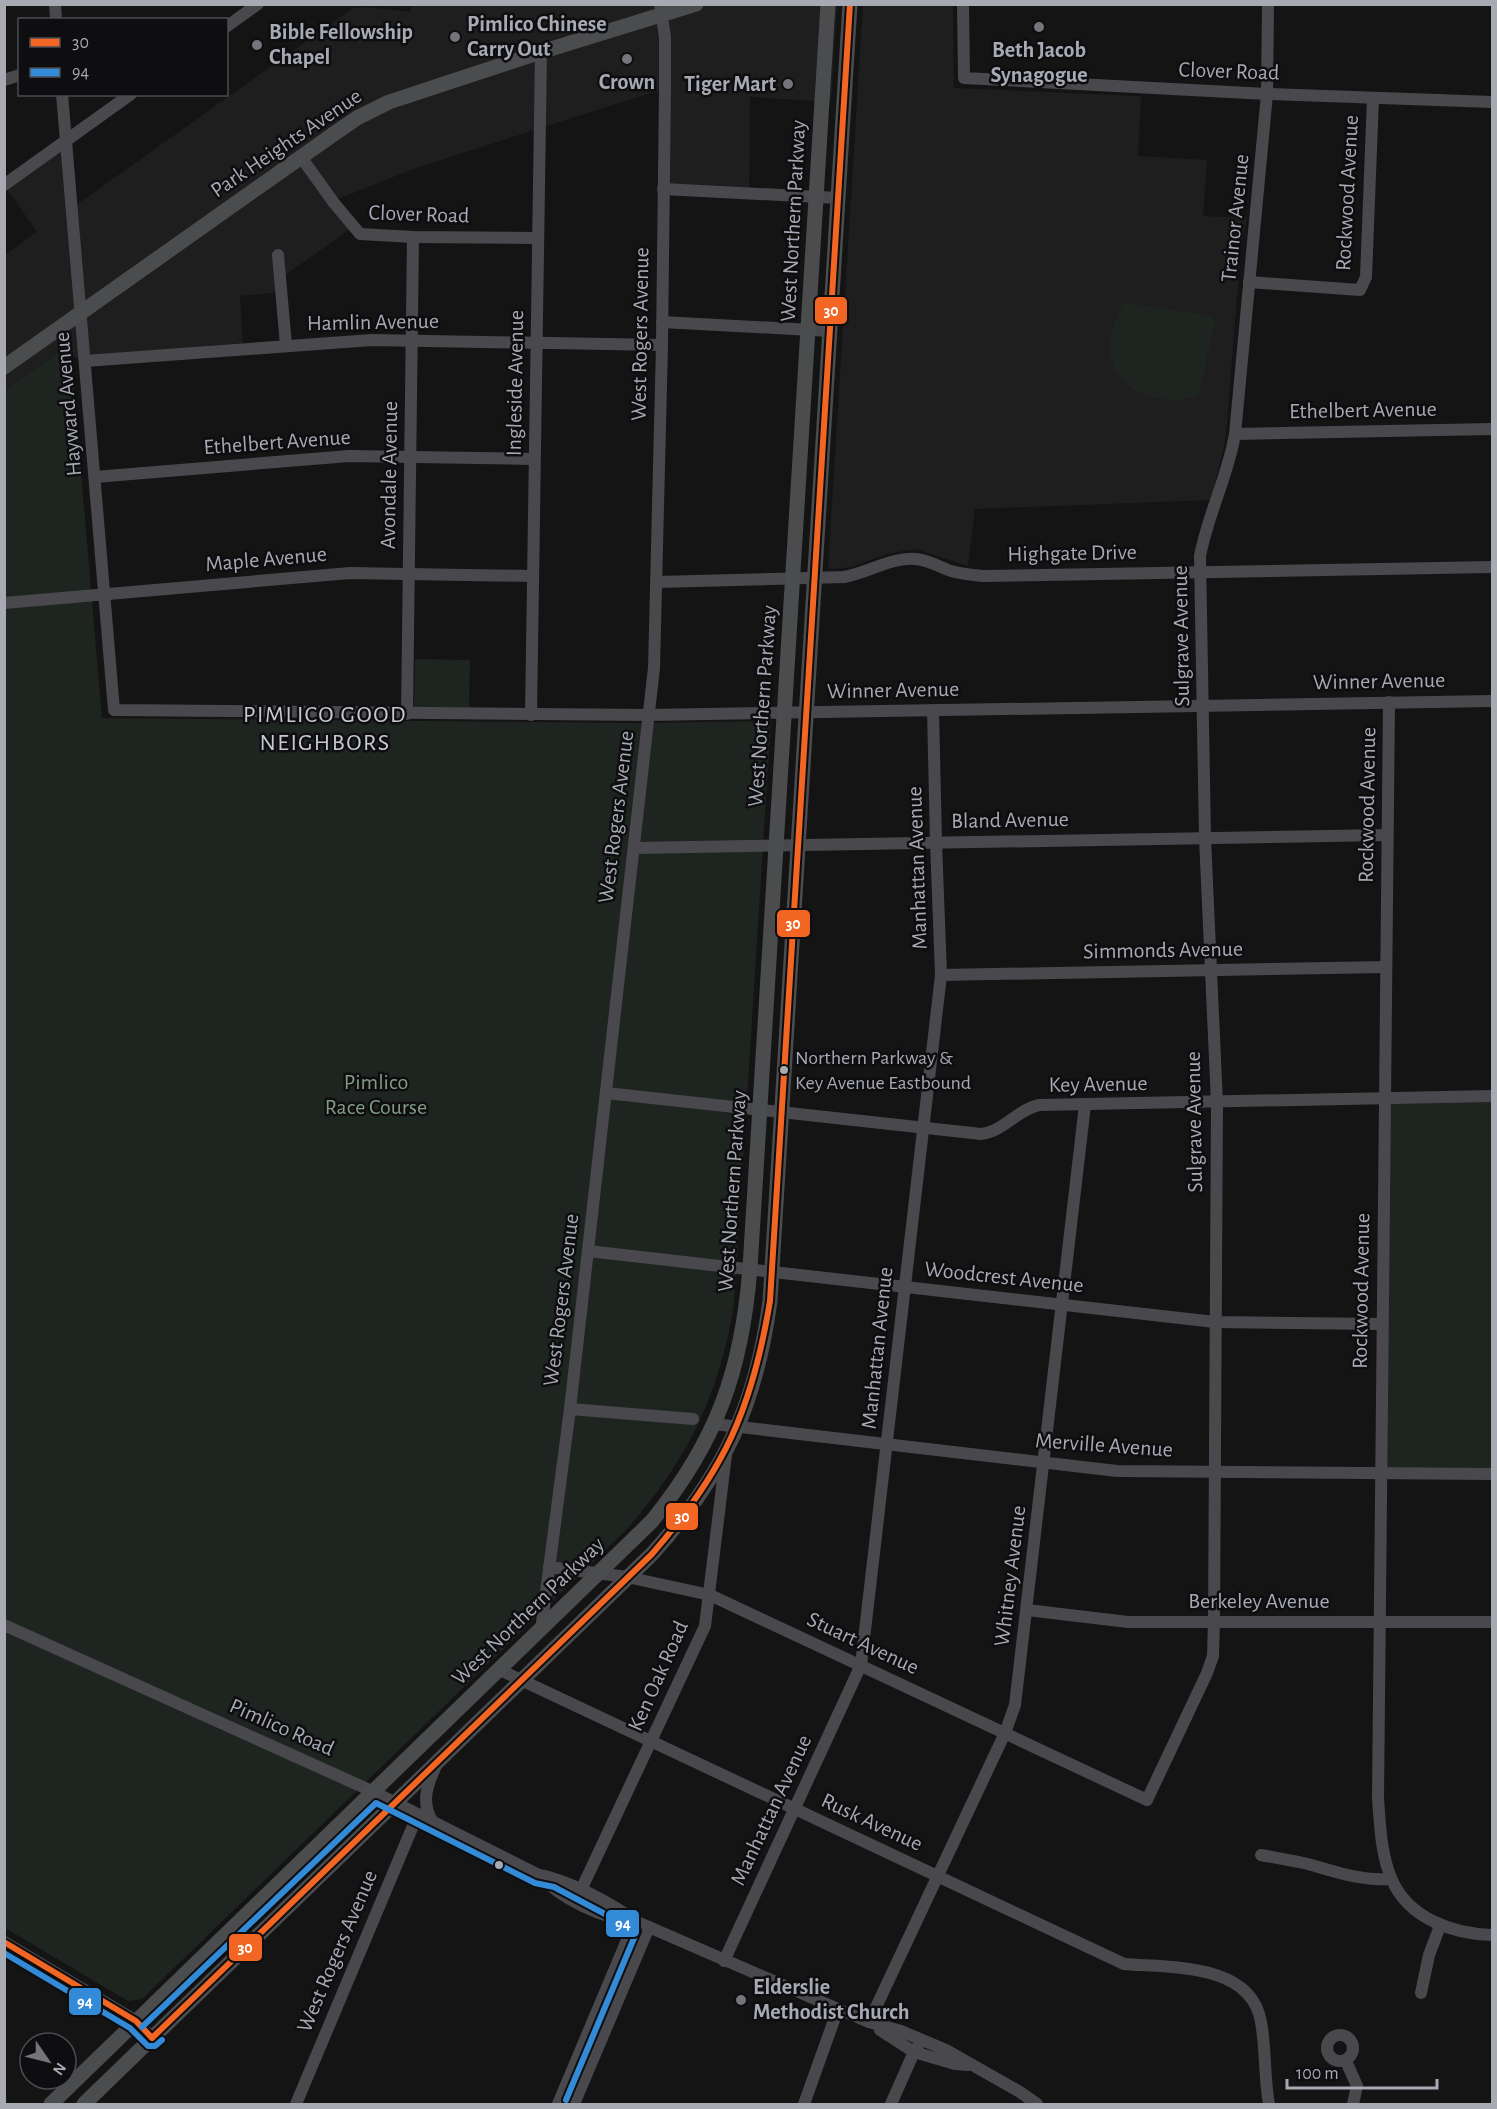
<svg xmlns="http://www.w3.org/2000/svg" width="1497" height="2109" viewBox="0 0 1497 2109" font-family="'Alegreya Sans',sans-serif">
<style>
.built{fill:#1e1e1f}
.green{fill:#1e241f}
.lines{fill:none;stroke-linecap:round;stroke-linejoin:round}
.minor{stroke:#49494d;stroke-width:12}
.major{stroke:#4b4c4e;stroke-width:15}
.bus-1-casing{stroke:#0e0e10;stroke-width:10}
.bus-2-casing{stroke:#0e0e10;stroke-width:10}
.bus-1{stroke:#f26522;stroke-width:6}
.bus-2{stroke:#338bd7;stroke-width:6}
.poi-dot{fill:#74757b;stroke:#0e0e10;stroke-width:2}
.bus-dot{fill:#a7a9b3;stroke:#0e0e10;stroke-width:2}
.labels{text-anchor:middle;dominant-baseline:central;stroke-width:5;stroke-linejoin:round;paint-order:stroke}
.bus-label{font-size:20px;fill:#a7a9b3;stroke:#0e0e10;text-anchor:start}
.poi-label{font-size:22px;font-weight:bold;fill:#a7a9b3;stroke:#0e0e10;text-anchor:start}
.street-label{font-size:22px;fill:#a7a9b3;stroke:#0e0e10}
.park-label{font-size:22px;fill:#809c84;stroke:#0e0e10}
.neighbourhood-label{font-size:24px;letter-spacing:1.5px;fill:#c7c9d0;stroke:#0e0e10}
.line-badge{stroke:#0e0e10;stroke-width:2}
.badge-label{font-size:16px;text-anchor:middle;font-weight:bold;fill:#fff}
</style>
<rect width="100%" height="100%" fill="#141414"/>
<!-- built -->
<g class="built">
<polygon points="411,4 837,5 831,102 750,97 749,194 662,187 663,89 416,168 333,201 352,228 281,278 282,292 240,296 243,347 86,360 58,353 5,391 4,256 37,232 5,186 65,144 72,208 353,8 368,7 411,12"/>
<polygon points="863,5 953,5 954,88 1137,96 1141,97 1138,156 1207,160 1203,216 1247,218 1241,247 1227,424 1224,447 1211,500 975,509 968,566 915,549 887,554 851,567 832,569 828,568"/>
</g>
<!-- green -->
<g class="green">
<path d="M1123,302L1212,316L1215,321L1199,395C1163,409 1110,392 1110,347C1110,332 1118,316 1123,302Z"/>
<path d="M58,353L71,355L102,718L639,723L771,721L734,1304C719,1396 688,1459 627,1529L142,1999L128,2001L5,1928L4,391Z"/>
<polygon points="415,659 470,660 469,707 414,707"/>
<polygon points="1492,1101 1492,1469 1385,1469 1388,1103"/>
</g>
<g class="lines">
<!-- minor -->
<g class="minor">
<polyline points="55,4 56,20"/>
<polyline points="963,4 964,78 1267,94 1492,102"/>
<polyline points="226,27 258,4"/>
<polyline points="4,80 20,75"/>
<polyline points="62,94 114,710 649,715 1492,701"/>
<polyline points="301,157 334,203 360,234 413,237 538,238"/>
<polyline points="4,185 131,94"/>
<polyline points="663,189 838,198"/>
<polyline points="278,255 286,345"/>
<polyline points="1249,282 1360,290 1366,277 1373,98"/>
<polyline points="662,322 830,331"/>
<polyline points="85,361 372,340 662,345"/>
<polyline points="1235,434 1492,429"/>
<polyline points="95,477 349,456 534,459"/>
<path d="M657,582L844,577C868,573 891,557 916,559C929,560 939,567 951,571C962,574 972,575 983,576L1492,567"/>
<polyline points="4,603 350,573 532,576"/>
<path d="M1389,702L1378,1798C1380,1825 1381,1856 1392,1880C1409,1919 1454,1934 1492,1935"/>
<polyline points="407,714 413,237"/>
<polyline points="531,715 541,52"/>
<polyline points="634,848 1387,835"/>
<polyline points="941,975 1386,967"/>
<path d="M606,1093L981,1134C1003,1132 1018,1109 1039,1105L1492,1096"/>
<polyline points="588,1251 1215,1322 1382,1324"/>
<polyline points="570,1409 693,1419"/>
<polyline points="714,1424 1117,1471 1492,1474"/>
<path d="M549,1567L627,1577L710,1595L1147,1800L1207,1673L1213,1656L1214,1621L1217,1103L1205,838L1200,556C1208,514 1228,476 1235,434L1267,94L1268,4"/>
<polyline points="1027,1610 1128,1622 1492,1622"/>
<path d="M4,1625L374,1792L539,1875C567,1880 612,1903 635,1921L838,2009L869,2022L901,2031L946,2050L1020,2092L1037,2104"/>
<polyline points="541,1630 570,1409 654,668 662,345 665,88 665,37 660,4"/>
<path d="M500,1670L1124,1964C1169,1968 1251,1962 1261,2022C1266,2049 1264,2077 1269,2104"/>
<path d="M432,1821C421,1802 427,1785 436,1766"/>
<path d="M1261,1855C1276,1858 1292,1860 1308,1864C1337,1872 1361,1881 1391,1879"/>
<path d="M539,1875C561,1899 603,1919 635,1921"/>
<polyline points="583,1904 581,1890 705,1626 726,1455"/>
<polyline points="4,1942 136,2021 152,2038"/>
<polyline points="724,1961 861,1665 941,975 936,842 933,710"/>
<polyline points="1421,1993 1429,1955 1440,1926"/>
<polyline points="869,2022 1005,1733 1015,1705 1085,1105"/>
<polyline points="880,2030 914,2052 955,2064 968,2065"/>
<circle cx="1340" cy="2048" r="13"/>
<polyline points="1346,2061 1357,2086 1353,2104"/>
<polyline points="296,2104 418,1814"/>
<polyline points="558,2104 635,1921"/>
<polyline points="574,2104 649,1927"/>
<polyline points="804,2104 838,2009"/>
<polyline points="891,2104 914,2052 918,2046"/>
</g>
<!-- major -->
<g class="major">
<polyline points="4,367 338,131 357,118 389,102 541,52 696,4"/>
<path d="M51,2104L652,1521C717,1441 742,1370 750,1268L828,4"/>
<path d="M84,2104L652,1554C723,1476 756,1406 770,1301L850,4"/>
</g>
<!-- bus-1 casing -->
<g class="bus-1-casing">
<path id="bus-1" d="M4,1942L136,2021L152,2038L652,1554C724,1471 752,1410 770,1301L850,4"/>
</g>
<!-- bus-2 casing -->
<g class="bus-2-casing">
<g id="bus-2">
<polyline points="4,1953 130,2028 148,2046 155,2046 162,2040"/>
<polyline points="142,2027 376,1803 535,1883 554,1887 637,1931 566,2100"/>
</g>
</g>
<!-- bus-1 -->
<use href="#bus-1" class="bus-1"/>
<!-- bus-2 -->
<use href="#bus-2" class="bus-2"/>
</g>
<!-- markers -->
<g class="poi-dot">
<circle cx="1039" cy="27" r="6"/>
<circle cx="455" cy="37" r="6"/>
<circle cx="257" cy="45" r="6"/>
<circle cx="627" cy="59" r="6"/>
<circle cx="788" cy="84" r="6"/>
<circle cx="741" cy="2000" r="6"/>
</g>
<g class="bus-dot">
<circle cx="784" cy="1070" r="5"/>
<circle cx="499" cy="1865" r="5"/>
</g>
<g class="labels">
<!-- bus labels -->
<g class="bus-label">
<text x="795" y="1058">Northern Parkway &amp;<tspan x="795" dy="25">Key Avenue Eastbound</tspan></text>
</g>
<!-- poi labels -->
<g class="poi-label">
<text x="467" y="24">Pimlico Chinese<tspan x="467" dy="25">Carry Out</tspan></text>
<text x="269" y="32">Bible Fellowship<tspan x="269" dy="25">Chapel</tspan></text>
<text x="1039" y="50" text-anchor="middle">Beth Jacob<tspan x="1039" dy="25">Synagogue</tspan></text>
<text x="627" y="82" text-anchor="middle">Crown</text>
<text x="776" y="84" text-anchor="end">Tiger Mart</text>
<text x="753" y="1987">Elderslie<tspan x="753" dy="25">Methodist Church</tspan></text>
</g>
<!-- street labels -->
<g class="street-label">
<text transform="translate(1229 71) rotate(2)">Clover Road</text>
<text transform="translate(286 143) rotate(-34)">Park Heights Avenue</text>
<text transform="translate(1347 193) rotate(-87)">Rockwood Avenue</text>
<text transform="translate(419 214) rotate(2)">Clover Road</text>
<text transform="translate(1235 218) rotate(-84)">Trainor Avenue</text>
<text transform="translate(793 221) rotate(-87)">West Northern Parkway</text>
<text transform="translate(373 322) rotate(-1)">Hamlin Avenue</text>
<text transform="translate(640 334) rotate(-89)">West Rogers Avenue</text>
<text transform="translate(515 383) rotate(-89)">Ingleside Avenue</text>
<text transform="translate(68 404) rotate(-95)">Hayward Avenue</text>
<text transform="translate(1363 410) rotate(-1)">Ethelbert Avenue</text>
<text transform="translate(277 442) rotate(-4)">Ethelbert Avenue</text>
<text transform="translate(389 475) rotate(-89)">Avondale Avenue</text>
<text transform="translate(1072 553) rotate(-1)">Highgate Drive</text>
<text transform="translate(266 559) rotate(-5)">Maple Avenue</text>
<text transform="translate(1181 636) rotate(-91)">Sulgrave Avenue</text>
<text transform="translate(1379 681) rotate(-1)">Winner Avenue</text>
<text transform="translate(893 690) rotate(-1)">Winner Avenue</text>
<text transform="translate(762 706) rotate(-86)">West Northern Parkway</text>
<text transform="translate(1367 805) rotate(-89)">Rockwood Avenue</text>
<text transform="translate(616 817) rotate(-83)">West Rogers Avenue</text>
<text transform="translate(1010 820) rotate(-1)">Bland Avenue</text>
<text transform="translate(917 868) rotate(-92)">Manhattan Avenue</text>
<text transform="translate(1163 950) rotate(-1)">Simmonds Avenue</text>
<text transform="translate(1098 1084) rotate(-1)">Key Avenue</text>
<text transform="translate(1194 1122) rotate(-91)">Sulgrave Avenue</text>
<text transform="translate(732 1191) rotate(-86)">West Northern Parkway</text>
<text transform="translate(1004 1277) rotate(6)">Woodcrest Avenue</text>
<text transform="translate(1361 1291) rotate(-89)">Rockwood Avenue</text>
<text transform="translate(561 1300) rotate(-83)">West Rogers Avenue</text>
<text transform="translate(877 1348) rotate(-84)">Manhattan Avenue</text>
<text transform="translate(1104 1445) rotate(4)">Merville Avenue</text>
<text transform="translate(1010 1576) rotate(-83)">Whitney Avenue</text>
<text x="1259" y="1601">Berkeley Avenue</text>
<text transform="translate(528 1611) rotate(-44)">West Northern Parkway</text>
<text transform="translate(863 1643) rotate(25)">Stuart Avenue</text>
<text transform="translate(658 1676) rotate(-66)">Ken Oak Road</text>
<text transform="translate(282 1727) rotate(24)">Pimlico Road</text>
<text transform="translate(771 1810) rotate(-65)">Manhattan Avenue</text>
<text transform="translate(872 1822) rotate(25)">Rusk Avenue</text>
<text transform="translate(337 1951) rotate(-67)">West Rogers Avenue</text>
</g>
<!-- park labels -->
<g class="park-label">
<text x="376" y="1082">Pimlico<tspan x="376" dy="25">Race Course</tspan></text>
</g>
<!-- neighbourhood labels -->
<g class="neighbourhood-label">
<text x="325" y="715">PIMLICO GOOD<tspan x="325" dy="28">NEIGHBORS</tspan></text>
</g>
</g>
<g class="line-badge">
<rect x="814" y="296" width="34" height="29" rx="6" fill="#f26522"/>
<rect x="776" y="909" width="35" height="29" rx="6" fill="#f26522"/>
<rect x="665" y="1502" width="34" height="29" rx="6" fill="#f26522"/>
<rect x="605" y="1909" width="35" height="29" rx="6" fill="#338bd7"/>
<rect x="228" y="1933" width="35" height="29" rx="6" fill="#f26522"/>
<rect x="68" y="1987" width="34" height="29" rx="6" fill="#338bd7"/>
</g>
<g class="badge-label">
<text x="831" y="316">30</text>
<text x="793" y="929">30</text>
<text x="682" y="1522">30</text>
<text x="623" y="1929">94</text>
<text x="245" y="1953">30</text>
<text x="85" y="2007">94</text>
</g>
<!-- border -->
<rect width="1497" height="2109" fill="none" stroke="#a7a9b3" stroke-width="12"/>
<!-- legend -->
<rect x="18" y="18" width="210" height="78" fill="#0e0e10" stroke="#4b4c51" stroke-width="1.5"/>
<rect x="30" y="38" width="30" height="9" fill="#f26522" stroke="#4b4c51" stroke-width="1.5"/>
<text x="72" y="48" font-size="18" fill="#a7a9b3">30</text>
<rect x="30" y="68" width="30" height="9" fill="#338bd7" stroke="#4b4c51" stroke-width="1.5"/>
<text x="72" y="78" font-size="18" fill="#a7a9b3">94</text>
<!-- north arrow -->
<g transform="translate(48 2061) rotate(125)"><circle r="28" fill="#0e0e10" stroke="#4b4c51" stroke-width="1.5"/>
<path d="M0-4.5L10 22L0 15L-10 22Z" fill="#74757b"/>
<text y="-9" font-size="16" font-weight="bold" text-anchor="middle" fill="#a7a9b3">N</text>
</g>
<!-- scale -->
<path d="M1287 2079v9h150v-9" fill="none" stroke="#a7a9b3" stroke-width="3"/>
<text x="1296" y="2079" font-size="18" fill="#a7a9b3" stroke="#0e0e10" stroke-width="4.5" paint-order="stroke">100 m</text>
</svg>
